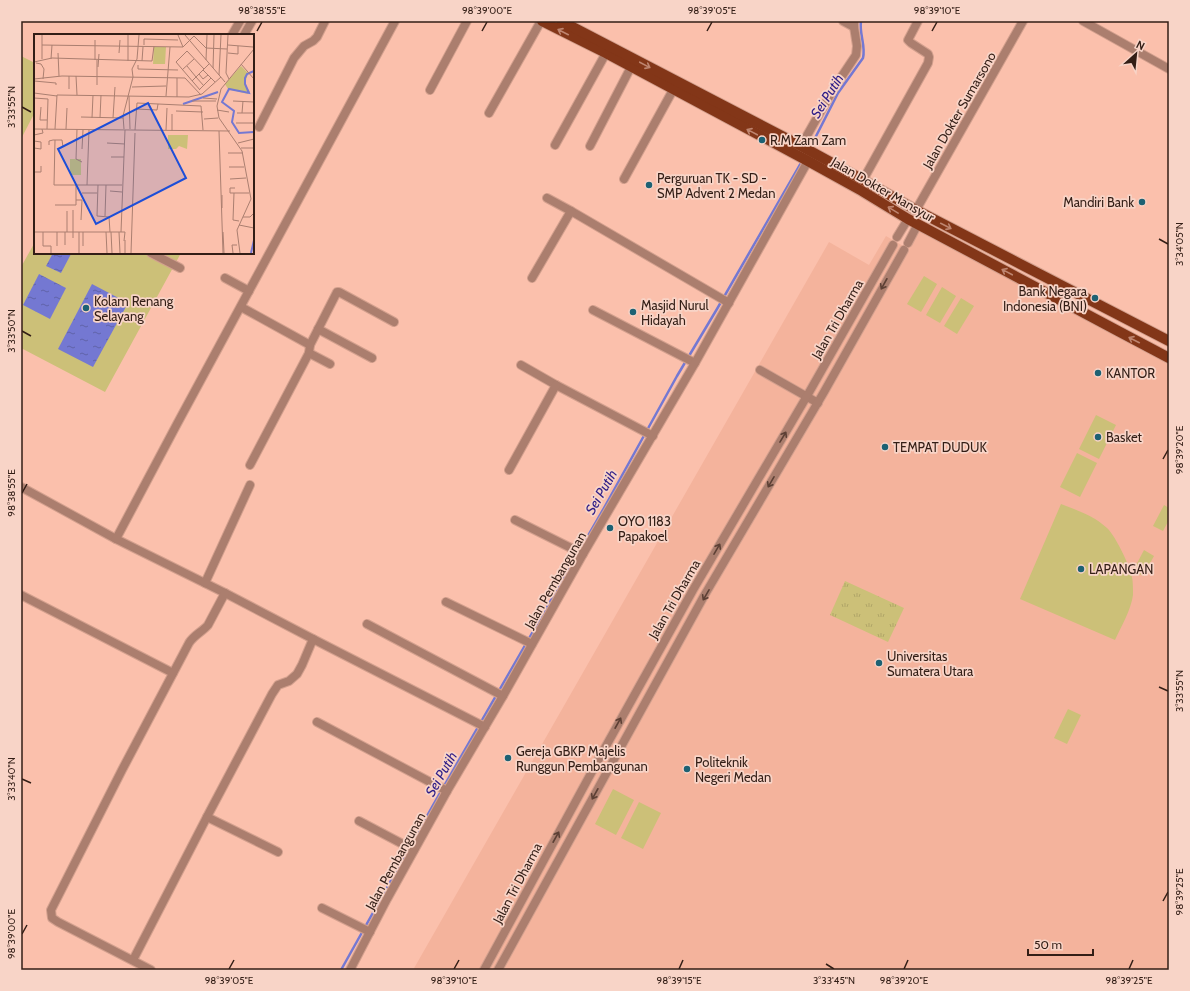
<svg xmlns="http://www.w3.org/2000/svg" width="1190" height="991" viewBox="0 0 1190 991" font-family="Cabin,sans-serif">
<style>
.built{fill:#f4b39c}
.grass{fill:url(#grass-tufts)}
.garden{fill:#ccc078}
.water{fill:url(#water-ripples)}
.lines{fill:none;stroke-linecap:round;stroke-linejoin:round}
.stream{stroke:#7478d2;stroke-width:2.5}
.minor-casing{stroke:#d3a08e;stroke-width:10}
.primary-casing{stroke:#d3a08e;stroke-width:12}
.minor{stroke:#ab7e6e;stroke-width:8}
.primary{stroke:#833618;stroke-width:10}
.oneway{stroke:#be8570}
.oneway2{stroke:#5d4035}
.ticks{fill:none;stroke:#331e16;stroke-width:1.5}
.poi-dot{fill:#1d6173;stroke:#f8d4c7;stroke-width:1.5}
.labels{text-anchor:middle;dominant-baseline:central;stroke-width:3.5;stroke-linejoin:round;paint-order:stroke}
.street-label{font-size:13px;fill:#331e16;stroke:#f8d4c7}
.poi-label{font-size:13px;fill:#331e16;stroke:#f8d4c7;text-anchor:start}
.water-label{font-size:14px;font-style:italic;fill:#2d1c87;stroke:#f8d4c7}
.inset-river{fill:none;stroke:#7478d2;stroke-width:2}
.inset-road{fill:none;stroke:#ab7f70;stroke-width:1}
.view{fill:#1d4ed8;fill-opacity:0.15;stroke:#1d4ed8;stroke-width:2}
.inset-edge{fill:none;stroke:#331e16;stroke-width:2}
.neatline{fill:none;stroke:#331e16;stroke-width:1.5}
.ticks-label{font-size:10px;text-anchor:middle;fill:#331e16}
</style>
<defs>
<pattern id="grass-tufts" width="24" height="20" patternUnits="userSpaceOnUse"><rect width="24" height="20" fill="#ccc078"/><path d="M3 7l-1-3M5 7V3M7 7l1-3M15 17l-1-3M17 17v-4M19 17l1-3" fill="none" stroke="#b0a567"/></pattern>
<pattern id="water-ripples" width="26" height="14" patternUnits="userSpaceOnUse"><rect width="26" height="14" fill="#7478d2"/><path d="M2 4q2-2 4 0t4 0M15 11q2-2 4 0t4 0" fill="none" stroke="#6062a9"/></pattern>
</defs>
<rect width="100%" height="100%" fill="#fbc0ac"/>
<!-- built -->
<polygon class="built" points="918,224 1169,356 1169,970 413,970 829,242 869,265 886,236 905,247"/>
<!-- grass -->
<polygon class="grass" points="845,581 904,608 888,642 830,615"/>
<!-- garden -->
<g class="garden">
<polygon points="21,56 35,63 35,112 21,139"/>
<polygon points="35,242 35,253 181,253 105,392 21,348 21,267"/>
<polygon points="924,276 937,284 921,312 907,304"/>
<polygon points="942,287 956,296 940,323 926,315"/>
<polygon points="961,298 974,306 957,334 944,326"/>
<polygon points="1096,415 1116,425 1099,459 1079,449"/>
<polygon points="1077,453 1097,463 1080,497 1060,487"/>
<path d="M1061,504C1077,510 1094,516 1107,528C1115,535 1130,566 1132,577C1133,582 1133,589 1133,595C1131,610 1121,627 1115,640L1020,599Z"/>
<polygon points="1164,505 1169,508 1169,520 1163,531 1153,526"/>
<polygon points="1144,550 1154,556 1143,576 1133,571"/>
<polygon points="1068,709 1081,715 1067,744 1054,738"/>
<polygon points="613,789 634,800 616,835 595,824"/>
<polygon points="639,802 661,813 643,849 621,838"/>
</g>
<!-- water -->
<g class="water">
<polygon points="53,253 68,253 71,254 61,273 46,266"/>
<polygon points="39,274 66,288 50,319 23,305"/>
<polygon points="92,284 128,303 93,367 58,349"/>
</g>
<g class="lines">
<!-- stream -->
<g class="stream">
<path d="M810,148L838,93L863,58C866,46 859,34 861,21"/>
<polyline points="341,970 432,807 604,508 677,376 717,309 802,161"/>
</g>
<!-- minor casing -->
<g class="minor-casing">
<g id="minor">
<polyline points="843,21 854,27"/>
<polyline points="1083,21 1169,69"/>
<polyline points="232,35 240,21"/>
<polyline points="244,35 252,21"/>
<polyline points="430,90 467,21"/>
<polyline points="489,113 541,21"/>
<polyline points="259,127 294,58 304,46 313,41 317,37 325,21"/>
<polyline points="555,145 606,53"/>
<polyline points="590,146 631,67"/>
<polyline points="801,146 834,88 856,55 857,46 854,27 854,21"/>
<polyline points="624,179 673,90"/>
<polyline points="863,180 928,63 929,57 928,54 911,43 908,40 918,21"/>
<polyline points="547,198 571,211 729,303"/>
<polyline points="916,210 1023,21"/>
<polyline points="897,237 908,219"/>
<polyline points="908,243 918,224"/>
<polyline points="151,253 180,268"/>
<polyline points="225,278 249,291"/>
<polyline points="532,278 571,211"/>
<polyline points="241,307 310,345 309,353 330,364"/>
<polyline points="593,310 695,363"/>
<polyline points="318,329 372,358"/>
<polyline points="310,345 337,292 339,292 394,322"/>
<polyline points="521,365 556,385 653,436"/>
<polyline points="760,370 818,403"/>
<polyline points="250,465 309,353"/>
<polyline points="509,470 556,385"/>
<polyline points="21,487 116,539 225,593 313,639 485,727"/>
<polyline points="515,520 583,554"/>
<polyline points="116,539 177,424 395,21"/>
<polyline points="205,583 250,485"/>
<polyline points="21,595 173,673"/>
<polyline points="446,602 532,644"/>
<polyline points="367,624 503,696"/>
<polyline points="317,722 447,791"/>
<polyline points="207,817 278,852"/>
<polyline points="359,821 414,850"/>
<polyline points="322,908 370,932"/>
<polyline points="133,960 209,813 272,694 278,685 289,681 297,674 302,665 313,639"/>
<path d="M151,970L58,922L52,918L51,910L122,770L189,643C194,635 202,632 208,625L225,593"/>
<polyline points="350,970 387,899 447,791 503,696 583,554 695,363 808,161"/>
<polyline points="484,970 601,755 693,590 807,396 893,245"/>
<polyline points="498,970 704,596 824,392 904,250"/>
</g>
</g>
<!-- primary casing -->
<g class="primary-casing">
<g id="primary">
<polyline points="542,21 606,53 808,161 862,191 908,219 1118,331 1169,358"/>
<polyline points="561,21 801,146 863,180 916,210 1169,341"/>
</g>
</g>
<!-- minor -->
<use href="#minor" class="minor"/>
<!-- primary -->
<use href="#primary" class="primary"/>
</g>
<!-- one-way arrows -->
<defs><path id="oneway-shaft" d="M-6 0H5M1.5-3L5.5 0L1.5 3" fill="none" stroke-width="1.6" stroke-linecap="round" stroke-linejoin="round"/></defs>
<g class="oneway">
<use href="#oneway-shaft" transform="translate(563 32) rotate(-153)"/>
<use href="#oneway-shaft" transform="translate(645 65) rotate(28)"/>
<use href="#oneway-shaft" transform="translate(752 132) rotate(-152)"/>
<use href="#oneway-shaft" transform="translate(893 210) rotate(-149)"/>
<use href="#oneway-shaft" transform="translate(946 226) rotate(27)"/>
<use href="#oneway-shaft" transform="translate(1007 272) rotate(-152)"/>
<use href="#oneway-shaft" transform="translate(1134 340) rotate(-153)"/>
</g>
<g class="oneway2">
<use href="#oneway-shaft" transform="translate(884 284) rotate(119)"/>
<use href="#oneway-shaft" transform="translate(783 437) rotate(-59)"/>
<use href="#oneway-shaft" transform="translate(771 482) rotate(120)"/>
<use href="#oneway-shaft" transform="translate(717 549) rotate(-60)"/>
<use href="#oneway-shaft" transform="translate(706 595) rotate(120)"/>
<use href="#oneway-shaft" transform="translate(618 723) rotate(-61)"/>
<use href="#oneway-shaft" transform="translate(595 794) rotate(119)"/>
<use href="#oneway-shaft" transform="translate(556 837) rotate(-61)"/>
</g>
<!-- ticks -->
<path class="ticks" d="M257,31L262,22M482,31L487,22M707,31L712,22M932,31L937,22M22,107L31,112M1159,239L1168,244M22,331L31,336M1163,459L1168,450M22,493L27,484M1159,687L1168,691M22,779L31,783M1163,901L1168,892M22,934L27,925M826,964L834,969M229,969L234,960M454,969L459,960M679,969L683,960M904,969L908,960M1129,969L1133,960"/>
<!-- markers -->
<g class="poi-dot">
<circle cx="762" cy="140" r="4"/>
<circle cx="649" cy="185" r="4"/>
<circle cx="1142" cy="202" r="4"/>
<circle cx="1095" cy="298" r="4"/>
<circle cx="86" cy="308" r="4"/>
<circle cx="633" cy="312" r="4"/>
<circle cx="1098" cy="373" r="4"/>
<circle cx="1098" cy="437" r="4"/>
<circle cx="885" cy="447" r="4"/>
<circle cx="610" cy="528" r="4"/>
<circle cx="1081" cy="569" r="4"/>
<circle cx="879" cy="663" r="4"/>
<circle cx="508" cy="758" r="4"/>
<circle cx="687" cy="769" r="4"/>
</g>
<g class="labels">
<!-- street labels -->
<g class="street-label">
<text transform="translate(959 110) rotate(-60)">Jalan Dokter Sumarsono</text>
<text transform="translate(883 189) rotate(30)">Jalan Dokter Mansyur</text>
<text transform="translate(837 319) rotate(-60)">Jalan Tri Dharma</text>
<text transform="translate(555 580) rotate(-60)">Jalan Pembangunan</text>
<text transform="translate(674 599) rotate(-60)">Jalan Tri Dharma</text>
<text transform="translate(395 861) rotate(-61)">Jalan Pembangunan</text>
<text transform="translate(517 883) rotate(-62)">Jalan Tri Dharma</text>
</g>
<!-- poi labels -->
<g class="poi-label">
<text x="770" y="140">R.M Zam Zam</text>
<text x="657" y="178">Perguruan TK - SD -<tspan x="657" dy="15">SMP Advent 2 Medan</tspan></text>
<text x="1134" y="202" text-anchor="end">Mandiri Bank</text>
<text x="1087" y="291" text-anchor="end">Bank Negara<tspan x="1087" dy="15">Indonesia (BNI)</tspan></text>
<text x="94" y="301">Kolam Renang<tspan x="94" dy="15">Selayang</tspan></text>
<text x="641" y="305">Masjid Nurul<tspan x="641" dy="15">Hidayah</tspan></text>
<text x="1106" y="373">KANTOR</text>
<text x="1106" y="437">Basket</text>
<text x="893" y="447">TEMPAT DUDUK</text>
<text x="618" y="521">OYO 1183<tspan x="618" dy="15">Papakoel</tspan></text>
<text x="1089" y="569">LAPANGAN</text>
<text x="887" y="656">Universitas<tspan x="887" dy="15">Sumatera Utara</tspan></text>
<text x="516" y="751">Gereja GBKP Majelis<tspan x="516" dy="15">Runggun Pembangunan</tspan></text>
<text x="695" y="762">Politeknik<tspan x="695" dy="15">Negeri Medan</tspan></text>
</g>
<!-- water labels -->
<g class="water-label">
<text transform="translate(827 96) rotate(-58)">Sei Putih</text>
<text transform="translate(601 492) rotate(-60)">Sei Putih</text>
<text transform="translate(441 774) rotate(-60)">Sei Putih</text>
</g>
</g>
<!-- overview -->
<g transform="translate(34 34)">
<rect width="220" height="220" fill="#fbc0ac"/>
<path d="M134,101H154L153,115L145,112L142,115H134Z" fill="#ccc078"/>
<path d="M120,13H132L131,30H119Z" fill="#ccc078"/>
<path d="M207,32L214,39L211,50L216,58L214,60L194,55L191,50ZM36,125H47V141H36Z" fill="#ccc078"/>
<path class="inset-river" d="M220,37L213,40L211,44V50L215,59L195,55L188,68L200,77L198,88L205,99L220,98M149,70L184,58M217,219L220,206"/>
<path class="inset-road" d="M144,1L149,13M151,1L191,48M194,1L192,39L195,45M160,2L172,14L193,15M8,11L149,13L160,2M110,11V5L144,6M194,11L219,13M24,19L25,42M85,19L86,6M194,19L204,20V12M8,25V1M17,25L18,11M61,26V6M63,26V51M172,26L173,1M94,27V1M108,27L109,13M0,28L18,24L118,27L120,12M2,29L7,30L10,35L9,45M207,30L220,45M104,31V35L144,36M153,32L162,43M64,33L65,20M179,34L180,1M148,36L160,25M169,36L181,48M165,40L169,45L174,41M185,41L187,1M35,42V55M42,42L43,61M162,43L170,52M143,44V63M0,45L28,42L151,44L167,61M0,47L22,49V51M158,47L175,30M98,53L132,52M165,56L177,44M166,56L142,28L153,17L170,35M0,59L23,62M95,62L96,95M132,62L136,13M0,64L14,65L13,95M169,64L183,65M158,67H182M199,67L220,68M7,73L6,86H13M102,75L123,76L124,70M183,76L195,78M142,77L169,78M203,79H220M208,79L209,67M138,80V97M220,81V68M47,83L89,84M58,84L59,61M66,84L67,61M79,84L81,53M170,85L184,84M202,89H220M0,95L196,97M21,95L23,61L155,63L168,60L187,43M32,95L33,74M43,95L42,125L48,128M90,95L89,82L99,43L98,35L103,25L105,1M101,96L103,69L167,72L169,96M132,96L133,74M185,97L189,219M0,101L9,99L8,95M21,106L20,151H88M0,107L7,108V115L0,114M73,109L91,110M204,109L220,105M15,111V107L19,106H28L29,113M207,114H220M48,115L49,96M194,119H209M77,123H90M195,133H210M0,138H7V132M196,145L212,144M53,151L55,96M64,151L63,182L75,183L76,198M201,154H196V159H215M76,157L88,158M48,159H63M200,159L199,186L205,187M188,161V174M42,166H48L47,186M21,171H42V151M71,182L72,151M209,183H216L220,179M205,191L220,194M0,198H91L90,207M9,198V212H17V219M23,198V212M31,198V211M33,198V177M45,198V219M49,198V212M72,198L73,219M77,198L78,219M85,198L86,219M87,198L91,96M189,198L190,219M39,204V176M91,219V206M97,219L101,99M199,219L198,211H203M206,219L203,196L217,165L208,117L185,84L183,72L187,55L220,15"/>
<path class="view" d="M114,69L152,144L62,190L24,115Z"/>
<rect width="220" height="220" class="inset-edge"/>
</g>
<!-- border -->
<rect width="1190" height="991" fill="none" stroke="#f8d4c7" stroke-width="44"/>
<!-- north arrow -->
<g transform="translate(1136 54) rotate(27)" stroke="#f8d4c7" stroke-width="3" paint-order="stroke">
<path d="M0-3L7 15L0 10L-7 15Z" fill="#331e16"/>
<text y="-6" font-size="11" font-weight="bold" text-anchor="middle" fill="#331e16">N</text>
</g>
<!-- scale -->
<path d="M1028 949v6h65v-6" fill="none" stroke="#331e16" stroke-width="2"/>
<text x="1034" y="949" font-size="12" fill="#331e16" stroke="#f8d4c7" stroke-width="3" paint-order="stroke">50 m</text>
<rect x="22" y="22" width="1146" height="947" class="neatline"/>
<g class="ticks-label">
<text x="262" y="14">98°38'55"E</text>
<text x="487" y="14">98°39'00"E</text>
<text x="712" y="14">98°39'05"E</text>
<text x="937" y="14">98°39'10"E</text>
<text transform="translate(11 107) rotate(-90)" y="4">3°33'55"N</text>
<text transform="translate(1179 244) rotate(-90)" y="4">3°34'05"N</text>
<text transform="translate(11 331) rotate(-90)" y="4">3°33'50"N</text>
<text transform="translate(1179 450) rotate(-90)" y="4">98°39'20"E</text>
<text transform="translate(11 493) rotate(-90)" y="4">98°38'55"E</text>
<text transform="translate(1179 691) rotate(-90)" y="4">3°33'55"N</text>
<text transform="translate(11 779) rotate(-90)" y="4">3°33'40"N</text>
<text transform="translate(1179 892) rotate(-90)" y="4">98°39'25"E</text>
<text transform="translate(11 934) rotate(-90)" y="4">98°39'00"E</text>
<text x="229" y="984">98°39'05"E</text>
<text x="454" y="984">98°39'10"E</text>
<text x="679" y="984">98°39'15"E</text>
<text x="834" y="984">3°33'45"N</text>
<text x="904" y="984">98°39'20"E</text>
<text x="1129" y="984">98°39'25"E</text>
</g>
</svg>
